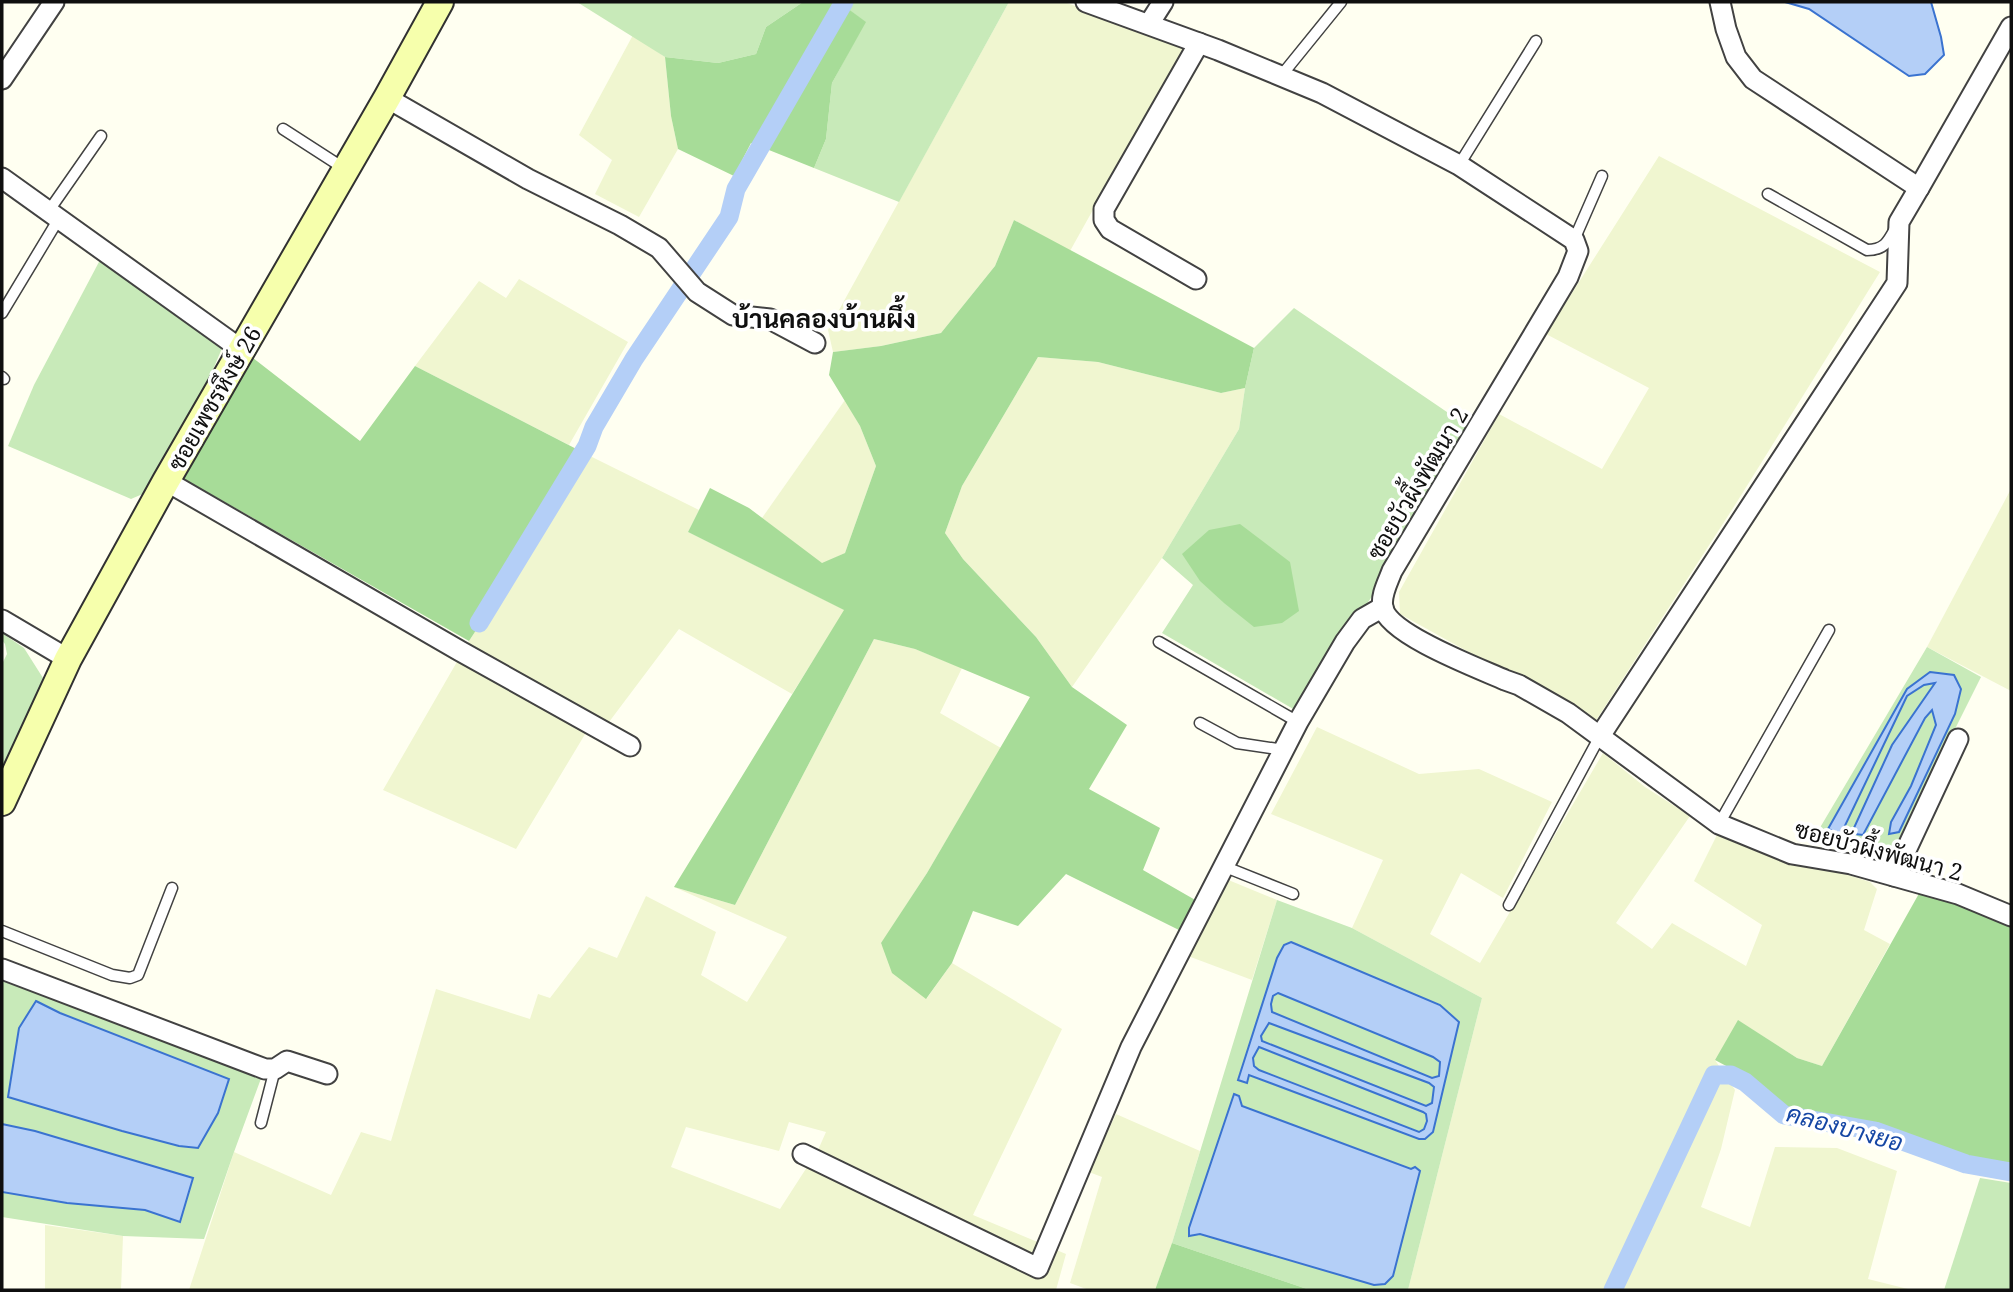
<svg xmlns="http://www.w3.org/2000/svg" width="2013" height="1292" viewBox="0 0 2013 1292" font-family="'Noto Serif',Sarabun,serif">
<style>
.farmland{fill:#f0f6d0;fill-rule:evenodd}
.green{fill:#c8eab9;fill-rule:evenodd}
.forest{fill:#a7dc98}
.water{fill:#b4cff7;stroke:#3a73d0;stroke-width:2;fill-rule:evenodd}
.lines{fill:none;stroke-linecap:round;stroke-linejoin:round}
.canal{stroke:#b4cff7;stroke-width:19}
.lane-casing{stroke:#424242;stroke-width:13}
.street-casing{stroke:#424242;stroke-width:23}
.secondary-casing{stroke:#313131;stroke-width:30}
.lane{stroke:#fff;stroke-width:10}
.street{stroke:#fff;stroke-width:19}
.secondary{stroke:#f6ffac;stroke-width:26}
.labels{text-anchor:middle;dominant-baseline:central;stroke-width:7;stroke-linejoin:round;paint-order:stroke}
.street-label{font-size:23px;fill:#0f0f0f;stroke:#fff}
.water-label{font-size:24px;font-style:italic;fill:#1546a4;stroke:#fff}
.quarter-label{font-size:26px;font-weight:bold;fill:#0f0f0f;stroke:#fff}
</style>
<rect width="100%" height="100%" fill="#fffff1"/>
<!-- farmland -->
<g class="farmland">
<polygon points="1009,2 1064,2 1185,45 1070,251 1014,220 995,266 941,333 881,346 833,352 828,330"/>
<polygon points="633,35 665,57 671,116 678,149 639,217 595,194 612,160 579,135"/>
<polygon points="1659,156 1880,272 1735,505 1595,722 1400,614 1399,592 1499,414 1602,469 1649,388 1546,334"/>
<polygon points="519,279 628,342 569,445 415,366 479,281 506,298"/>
<polygon points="1038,357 1098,362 1221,393 1245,388 1239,429 1162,558 1072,687 1036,637 963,559 945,533 962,486"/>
<polygon points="845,400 860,426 876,466 845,553 822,564 762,518"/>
<polygon points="590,456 699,510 688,532 845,610 792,694 679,629 609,722 587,731 516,849 383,790 469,641"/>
<polygon points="2011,489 2011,691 1927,647"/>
<path d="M874,639L915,649L962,668L940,713L1001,748L927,873L881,944L927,998L952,963L1062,1029L973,1215L1066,1254L1056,1290H189L234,1152L331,1195L361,1132L391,1141L436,989L530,1019L538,994L550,998L589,947L617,958L646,896L716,932L701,975L747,1002L787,937L674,887L735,905ZM789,1122L826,1132L818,1150L780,1209L671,1167L686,1127L779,1151Z"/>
<polygon points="1317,727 1419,774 1479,769 1552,802 1503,898 1461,873 1430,934 1480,963 1603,753 1645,787 1690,816 1616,923 1652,949 1672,923 1746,966 1762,925 1694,881 1718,833 1870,882 1877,889 1864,930 1890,944 1822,1066 1797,1058 1739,1021 1715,1060 1735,1090 1721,1149 1701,1207 1750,1227 1775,1147 1837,1148 1897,1171 1868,1279 1912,1290 1408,1290 1482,998 1352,928 1383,860 1271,814"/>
<polygon points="1226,879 1277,900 1252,980 1188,956"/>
<polygon points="1116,1114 1200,1151 1172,1243 1155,1290 1089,1290 1070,1283 1102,1177 1089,1172"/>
<polygon points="45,1225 123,1236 121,1290 45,1290"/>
</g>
<!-- green -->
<g class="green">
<polygon points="577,2 803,2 766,27 756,54 718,63 665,57"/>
<polygon points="839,2 1009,2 899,202 814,168 826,139 832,83 865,22"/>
<polygon points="100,260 223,346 209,379 145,493 131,499 8,446 34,385"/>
<polygon points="1294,308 1469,427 1377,589 1295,710 1162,633 1193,585 1162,558 1239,429 1245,388 1254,348"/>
<polygon points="2,633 24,648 43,678 2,781 2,664 7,654 5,644 2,640"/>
<path d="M1927,647L1981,677L1888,863L1818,831ZM1954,675L1955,714L1891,822L1911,786L1936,725L1933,710L1925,718V700L1936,683L1924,685L1907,696L1841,834L1828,829L1907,689Z"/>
<path d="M1277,900L1352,928L1482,998L1408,1290H1310L1172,1243ZM1290,942L1440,1005L1459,1023L1425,1139H1419L1248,1075L1238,1080L1277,958ZM1234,1094L1239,1096L1241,1106L1411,1169L1374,1285L1200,1234L1189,1235V1228Z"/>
<path d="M2,981L263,1073L234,1152L204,1239L123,1236L2,1217V1192L67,1203L145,1210L180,1222L193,1179L35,1131L2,1124ZM36,1001L60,1013L179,1146L122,1131L8,1097Z"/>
<polygon points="1277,993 1433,1057 1440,1061 1439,1077 1432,1078 1272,1012 1271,1004 1273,996"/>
<polygon points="1269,1023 1429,1083 1434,1087 1432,1103 1426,1106 1262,1041 1261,1036"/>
<polygon points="1259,1047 1423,1112 1426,1114 1427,1121 1424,1129 1420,1132 1259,1070 1254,1066 1253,1058"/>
<polygon points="1980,1178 2011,1183 2011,1290 1944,1290"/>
</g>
<!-- forest -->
<g class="forest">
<polygon points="803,2 839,2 866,22 832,83 826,139 814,168 751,143 734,176 678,149 671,116 665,57 718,63 756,54 766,27"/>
<polygon points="1014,220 1254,348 1245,388 1221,393 1098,362 1038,357 962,486 945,533 963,559 1036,637 1072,687 1127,725 1089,789 1160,828 1143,870 1197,901 1183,932 1066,874 1018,926 973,911 952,963 926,999 892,973 881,943 927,873 1030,697 915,649 874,639 735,905 674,887 844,610 688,532 710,488 749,508 822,563 845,553 876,466 860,426 829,375 833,352 881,346 941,333 995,266"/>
<polygon points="248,354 360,441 415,366 590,456 469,641 179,476"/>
<polygon points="1240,524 1290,562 1299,611 1282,623 1254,627 1224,603 1200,581 1182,554 1209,530"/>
<polygon points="1921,890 2011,922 2011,1163 1952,1154 1905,1135 1826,1116 1786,1109 1758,1083 1715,1060 1738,1020 1797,1058 1822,1066"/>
<polygon points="1172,1243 1310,1290 1155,1290"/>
</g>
<!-- water -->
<g class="water">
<polygon points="1785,2 1931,2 1941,37 1944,55 1925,74 1909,76 1809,9"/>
<polygon points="1930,672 1954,675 1961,689 1955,714 1899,832 1889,834 1891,822 1911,786 1936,725 1932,710 1925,718 1863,835 1855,834 1853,830 1892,745 1935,683 1924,685 1907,696 1841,834 1828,829 1907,689"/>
<path d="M1291,942L1440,1005L1459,1022L1433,1132L1425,1139H1419L1249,1075L1247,1083L1238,1080L1277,958L1284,945ZM1278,993L1433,1057L1440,1062L1439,1076L1432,1078L1272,1012L1271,1004L1273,996ZM1269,1023L1429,1083L1434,1087L1432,1103L1426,1106L1262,1041L1261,1036ZM1259,1047L1423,1112L1426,1114L1427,1121L1424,1129L1419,1132L1259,1070L1254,1066L1253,1058Z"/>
<polygon points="36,1001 60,1013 229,1079 218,1113 198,1148 179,1146 122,1131 8,1097 19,1028"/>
<polygon points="1234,1094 1239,1096 1242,1106 1411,1169 1415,1167 1420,1171 1393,1276 1385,1284 1374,1285 1200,1234 1189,1236 1189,1228"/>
<polygon points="2,1124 35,1131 193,1178 180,1222 145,1210 67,1203 2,1192"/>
</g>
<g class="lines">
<!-- canal -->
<g class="canal">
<polyline points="479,623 587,446 594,427 634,359 729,217 736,189 844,2"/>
<polyline points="1613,1290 1714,1075 1731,1075 1745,1082 1784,1115 1875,1131 1966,1164 2011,1172"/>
</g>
<!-- lane casing -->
<g class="lane-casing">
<g id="lane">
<polyline points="1281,76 1341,2"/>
<polyline points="283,129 345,169"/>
<polyline points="1459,165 1536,41"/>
<path d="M1768,194L1867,250C1884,250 1888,242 1895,229"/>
<polyline points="48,212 101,136"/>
<polyline points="1574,240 1602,176"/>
<polyline points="2,313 58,220"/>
<polyline points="2,377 4,379"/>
<polyline points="1159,642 1298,722"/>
<polyline points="1200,723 1237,743 1284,750"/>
<polyline points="1719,824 1829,630"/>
<polyline points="1223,866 1293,894"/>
<polyline points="1509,905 1600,736"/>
<polyline points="2,931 112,975 130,978 138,975 172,888"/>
<polyline points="261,1123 275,1069"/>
</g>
</g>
<!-- street casing -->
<g class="street-casing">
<g id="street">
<path d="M1086,2L1218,50L1322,93L1459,165L1574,240L1578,251L1568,277L1392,571C1388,582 1380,596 1383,608C1390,635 1478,668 1505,680L1519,685L1568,713L1719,824L1792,854L1851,864L1958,894L2011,916"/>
<polyline points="1720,2 1726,29 1736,57 1753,79 1919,188 2011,27"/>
<polyline points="1149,24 1163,2"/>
<polyline points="2,79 54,2"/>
<polyline points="387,98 528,179 620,225 659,248 697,292 733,315 770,319 815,343"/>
<polyline points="2,178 242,350"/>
<polyline points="1196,279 1110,229 1104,220 1104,209 1199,43"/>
<polyline points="166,481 460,651 630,746"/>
<polyline points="2,620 68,659"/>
<polyline points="1600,736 1897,283 1899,222 1919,188"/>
<polyline points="1894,876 1958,739"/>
<polyline points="2,969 265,1069 275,1069 287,1061 327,1074"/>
<polyline points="803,1154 1038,1268 1131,1047 1298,722 1345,642 1362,619 1383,607"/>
</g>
</g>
<!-- secondary casing -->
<g class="secondary-casing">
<polyline id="secondary" points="2,802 68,659 166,481 387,98 440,2"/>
</g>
<!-- lane -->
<use href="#lane" class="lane"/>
<!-- street -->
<use href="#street" class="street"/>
<!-- secondary -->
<use href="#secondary" class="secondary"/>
</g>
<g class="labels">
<!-- street labels -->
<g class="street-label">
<text transform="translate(214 398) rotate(-60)">ซอยเพชรหึงษ์ 26</text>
<text transform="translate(1417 483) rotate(-59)">ซอยบัวผึ้งพัฒนา 2</text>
<text transform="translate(1879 850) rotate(15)">ซอยบัวผึ้งพัฒนา 2</text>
</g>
<!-- water labels -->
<g class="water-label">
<text transform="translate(1845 1127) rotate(15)">คลองบางยอ</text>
</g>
<!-- quarter labels -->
<g class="quarter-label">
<text x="824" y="318">บ้านคลองบ้านผึ้ง</text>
</g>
</g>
<!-- border -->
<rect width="2013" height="1292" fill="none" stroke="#0f0f0f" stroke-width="7"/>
</svg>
